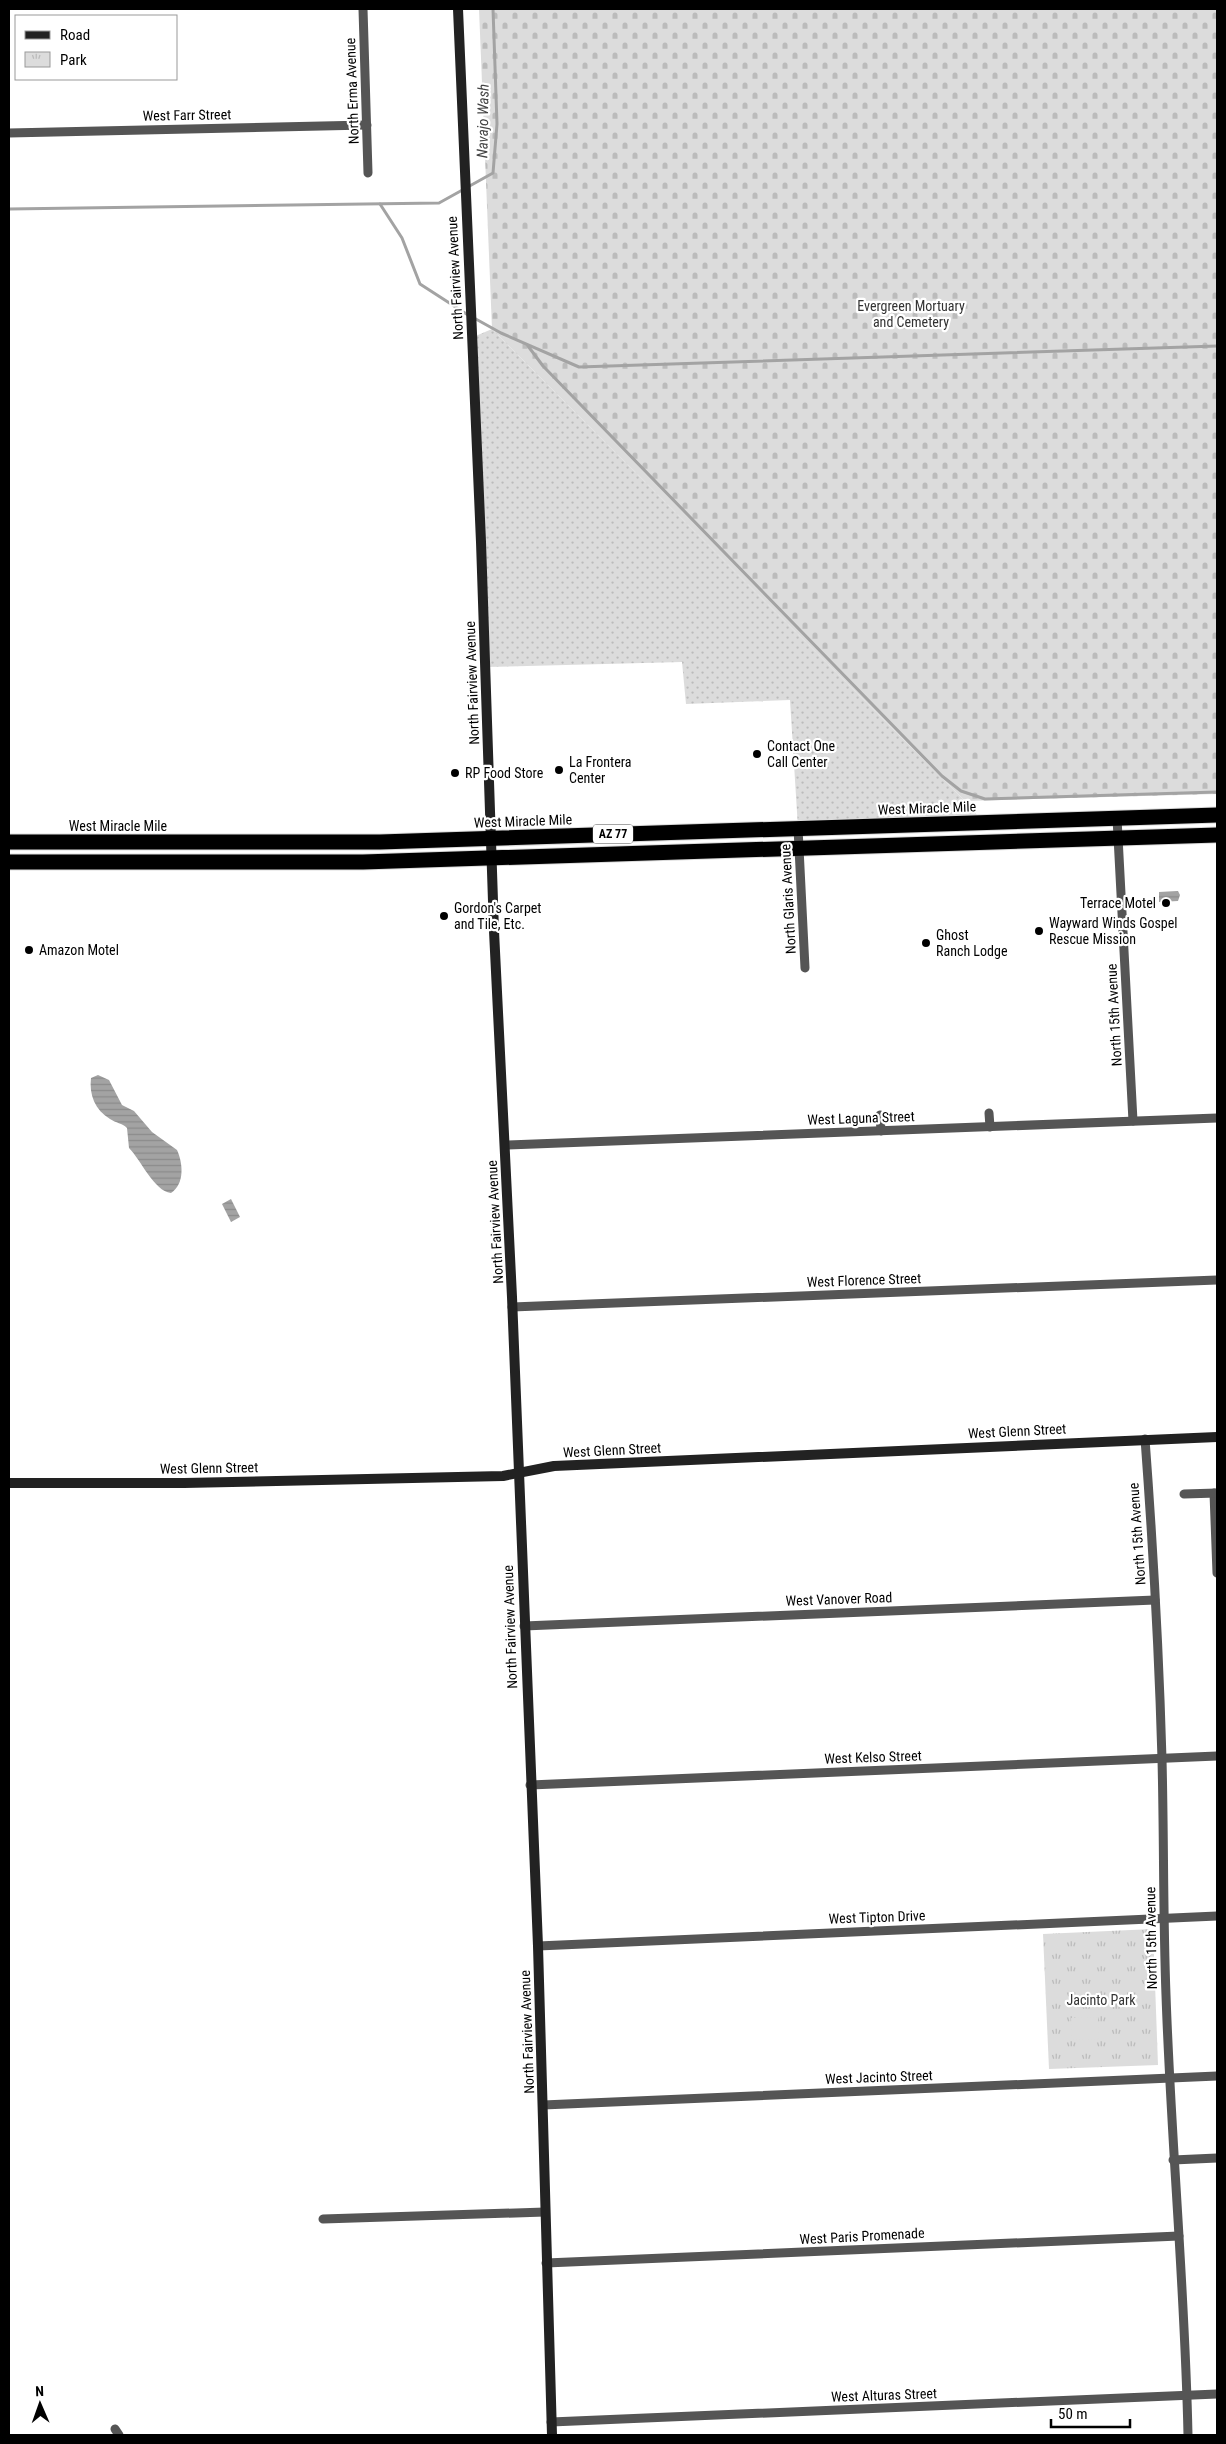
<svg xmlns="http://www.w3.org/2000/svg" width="1226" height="2444" viewBox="0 0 1226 2444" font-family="'Roboto Condensed',sans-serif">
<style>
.grass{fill:url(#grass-dots)}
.cemetery{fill:url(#cemetery-stones)}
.park{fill:url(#park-tufts)}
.pitch{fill:#dcdcdc}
.water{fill:url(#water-rules)}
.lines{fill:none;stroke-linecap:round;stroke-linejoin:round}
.stream{stroke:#a3a3a3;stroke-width:3}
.highway-casing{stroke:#dbdbdb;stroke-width:17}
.street{stroke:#555;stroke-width:9}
.secondary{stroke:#222;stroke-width:10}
.highway{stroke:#000;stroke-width:15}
.poi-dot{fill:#000;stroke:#fff;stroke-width:2}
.labels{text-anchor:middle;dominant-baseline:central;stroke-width:4.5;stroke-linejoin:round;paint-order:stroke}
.shield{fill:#fff;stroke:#4c4c4c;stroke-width:1}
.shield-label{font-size:12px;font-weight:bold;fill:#000}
.street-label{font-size:14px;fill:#000;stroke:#fff}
.park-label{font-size:14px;fill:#333;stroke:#fff}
.poi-label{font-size:14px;fill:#000;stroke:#fff;text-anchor:start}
.water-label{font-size:15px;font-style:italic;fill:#444;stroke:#fff}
</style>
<defs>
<pattern id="grass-dots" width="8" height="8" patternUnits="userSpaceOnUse" patternTransform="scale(1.25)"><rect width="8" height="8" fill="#dcdcdc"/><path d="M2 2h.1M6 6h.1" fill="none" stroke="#bbb" stroke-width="1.8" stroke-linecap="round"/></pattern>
<pattern id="cemetery-stones" width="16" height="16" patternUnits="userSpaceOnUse" patternTransform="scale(1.25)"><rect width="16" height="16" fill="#dcdcdc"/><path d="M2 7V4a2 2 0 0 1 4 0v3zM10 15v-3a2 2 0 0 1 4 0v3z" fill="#bbb"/></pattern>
<pattern id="park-tufts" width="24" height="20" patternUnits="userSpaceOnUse" patternTransform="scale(1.25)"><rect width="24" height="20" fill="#dcdcdc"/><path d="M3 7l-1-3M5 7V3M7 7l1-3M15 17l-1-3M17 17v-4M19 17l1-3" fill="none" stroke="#bbb"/></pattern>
<pattern id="water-rules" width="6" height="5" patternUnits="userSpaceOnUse" patternTransform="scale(1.25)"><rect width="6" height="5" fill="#a3a3a3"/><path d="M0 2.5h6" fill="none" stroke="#8b8b8b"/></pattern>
</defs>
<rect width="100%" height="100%" fill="#fff"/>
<!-- grass -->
<polygon class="grass" points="492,329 965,801 983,822 798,828 790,700 686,704 682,662 486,667 471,338"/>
<!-- cemetery -->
<polygon class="cemetery" points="479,9 1217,9 1217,794 965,801 492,329"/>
<!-- park -->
<polygon class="park" points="1153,1929 1158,2065 1049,2069 1043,1934"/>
<!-- pitch -->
<polygon class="pitch" points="1098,2017 1099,2039 1072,2040 1071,2018"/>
<!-- water -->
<g class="water">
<polygon points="1178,891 1180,895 1178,901 1159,902 1159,892"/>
<path d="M98,1075L109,1080L122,1105L134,1111L152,1132L177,1150C183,1163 185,1184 171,1193C154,1191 141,1160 129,1148L127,1128C122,1123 116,1123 110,1119C95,1110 89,1095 91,1078Z"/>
<polygon points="231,1199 240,1217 231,1222 222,1204"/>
</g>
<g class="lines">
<!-- stream -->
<g class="stream">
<polyline points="380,204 402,238 420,284 468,315"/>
<polyline points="9,209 439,203 493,173 497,124 493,9"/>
<polyline points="474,318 501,333 579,367 1217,346"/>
<polyline points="528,346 543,366 942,776 961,791 985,799 1217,792"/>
</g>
<!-- highway casing -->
<g class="highway-casing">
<g id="highway">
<polyline points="9,842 380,842 1217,815"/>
<polyline points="9,862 363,862 1217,835"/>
</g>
</g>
<!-- street -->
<g class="street">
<polyline points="363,9 368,173"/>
<polyline points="9,133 367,125"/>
<polyline points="1117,818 1133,1121"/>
<polyline points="798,828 805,968"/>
<polyline points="989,1113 990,1127"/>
<polyline points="880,1115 881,1131"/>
<polyline points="505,1145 1217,1118"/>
<polyline points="512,1307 1217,1280"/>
<path d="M1145,1439C1153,1546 1159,1653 1162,1759C1164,1838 1163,1916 1166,1995C1171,2142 1185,2288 1188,2435"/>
<polyline points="1214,1493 1217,1573"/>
<polyline points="1184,1494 1217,1493"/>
<polyline points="524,1626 1155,1600"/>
<polyline points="530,1785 1217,1756"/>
<polyline points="538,1946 1217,1916"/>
<polyline points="543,2105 1217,2076"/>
<polyline points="1173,2160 1217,2158"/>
<polyline points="323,2219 545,2212"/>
<polyline points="546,2263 1179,2236"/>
<polyline points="551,2422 1217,2394"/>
<polyline points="115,2429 119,2435"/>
</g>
<!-- secondary -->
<g class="secondary">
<polyline points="458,9 481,542 494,931 512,1297 538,1946 552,2435"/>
<polyline points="9,1483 184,1483 503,1476 554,1466 1217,1437"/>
</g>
<!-- highway -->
<use href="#highway" class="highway"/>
</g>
<!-- markers -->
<g class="poi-dot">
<circle cx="757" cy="754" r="5"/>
<circle cx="559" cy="770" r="5"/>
<circle cx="455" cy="773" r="5"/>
<circle cx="1166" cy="903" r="5"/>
<circle cx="444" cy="916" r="5"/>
<circle cx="1039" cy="931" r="5"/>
<circle cx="926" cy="943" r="5"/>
<circle cx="29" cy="950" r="5"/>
</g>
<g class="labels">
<!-- shield labels -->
<rect class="shield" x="593" y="824.5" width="40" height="19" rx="4"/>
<g class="shield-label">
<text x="613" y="834">AZ 77</text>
</g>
<!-- street labels -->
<g class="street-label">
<text transform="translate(352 91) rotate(-92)">North Erma Avenue</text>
<text transform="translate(187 115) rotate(-1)">West Farr Street</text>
<text transform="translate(455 278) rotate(-93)">North Fairview Avenue</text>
<text transform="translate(472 683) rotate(-92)">North Fairview Avenue</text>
<text transform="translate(927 808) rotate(-2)">West Miracle Mile</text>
<text transform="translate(523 821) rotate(-2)">West Miracle Mile</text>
<text x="118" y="826">West Miracle Mile</text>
<text transform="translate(788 899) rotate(-93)">North Glaris Avenue</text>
<text transform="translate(1114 1015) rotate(-93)">North 15th Avenue</text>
<text transform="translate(861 1118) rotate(-2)">West Laguna Street</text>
<text transform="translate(495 1222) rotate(-93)">North Fairview Avenue</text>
<text transform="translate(864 1280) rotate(-2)">West Florence Street</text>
<text transform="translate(1017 1431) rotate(-3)">West Glenn Street</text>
<text transform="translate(612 1450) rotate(-3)">West Glenn Street</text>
<text transform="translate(209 1468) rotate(-1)">West Glenn Street</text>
<text transform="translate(1137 1534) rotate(-94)">North 15th Avenue</text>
<text transform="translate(839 1599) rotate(-2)">West Vanover Road</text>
<text transform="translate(510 1627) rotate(-92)">North Fairview Avenue</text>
<text transform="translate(873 1757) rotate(-2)">West Kelso Street</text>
<text transform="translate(877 1917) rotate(-2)">West Tipton Drive</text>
<text transform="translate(1151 1938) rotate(-91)">North 15th Avenue</text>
<text transform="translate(527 2032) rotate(-92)">North Fairview Avenue</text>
<text transform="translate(879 2077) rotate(-2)">West Jacinto Street</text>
<text transform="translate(862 2236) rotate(-3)">West Paris Promenade</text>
<text transform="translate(884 2395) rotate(-2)">West Alturas Street</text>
</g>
<!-- park labels -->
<g class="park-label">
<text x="911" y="306">Evergreen Mortuary<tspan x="911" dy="16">and Cemetery</tspan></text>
<text x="1101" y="2000">Jacinto Park</text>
</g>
<!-- poi labels -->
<g class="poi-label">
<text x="767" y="746">Contact One<tspan x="767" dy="16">Call Center</tspan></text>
<text x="569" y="762">La Frontera<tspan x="569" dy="16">Center</tspan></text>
<text x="465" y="773">RP Food Store</text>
<text x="1156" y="903" text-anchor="end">Terrace Motel</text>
<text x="454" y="908">Gordon's Carpet<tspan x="454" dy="16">and Tile, Etc.</tspan></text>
<text x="1049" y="923">Wayward Winds Gospel<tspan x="1049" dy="16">Rescue Mission</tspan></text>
<text x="936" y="935">Ghost<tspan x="936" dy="16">Ranch Lodge</tspan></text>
<text x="39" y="950">Amazon Motel</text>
</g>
<!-- water labels -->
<g class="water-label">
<text transform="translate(483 121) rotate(-89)">Navajo Wash</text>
</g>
</g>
<!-- border -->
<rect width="1226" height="2444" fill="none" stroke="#000000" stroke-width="20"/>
<!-- legend -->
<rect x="15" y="15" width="162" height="65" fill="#ffffff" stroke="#999999"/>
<rect x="25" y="31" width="25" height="8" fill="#222222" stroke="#999999"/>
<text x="60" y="40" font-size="15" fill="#000000">Road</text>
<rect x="25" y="52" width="25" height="15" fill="url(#park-tufts)" stroke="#999999"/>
<text x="60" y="65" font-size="15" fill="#000000">Park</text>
<!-- north arrow -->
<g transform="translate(40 2404) rotate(358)" stroke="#ffffff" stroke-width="4" paint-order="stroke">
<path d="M0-4L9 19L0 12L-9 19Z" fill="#000000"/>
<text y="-8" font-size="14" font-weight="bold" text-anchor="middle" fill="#000000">N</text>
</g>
<!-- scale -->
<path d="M1051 2419v8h79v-8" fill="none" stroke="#000000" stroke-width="2.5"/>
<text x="1058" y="2419" font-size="15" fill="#000000" stroke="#ffffff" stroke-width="4" paint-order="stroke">50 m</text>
</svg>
